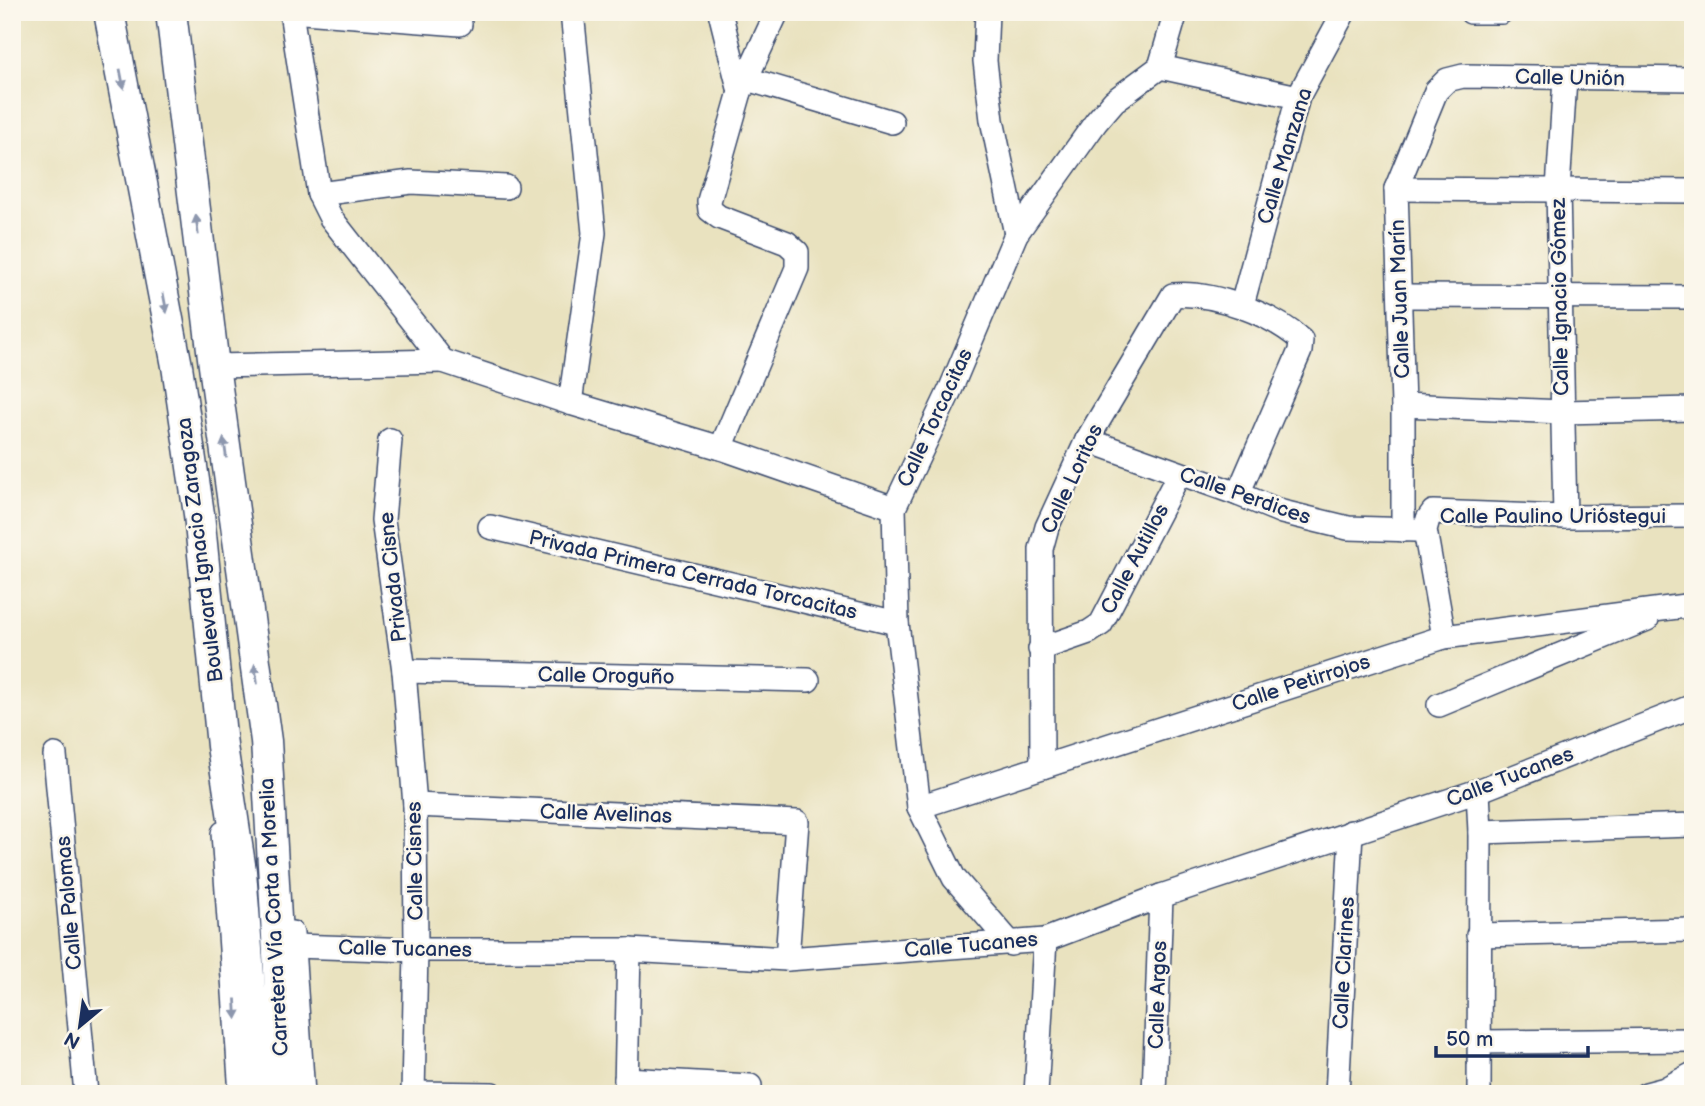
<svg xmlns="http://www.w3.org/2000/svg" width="1705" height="1106" viewBox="0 0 1705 1106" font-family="'Balsamiq Sans',sans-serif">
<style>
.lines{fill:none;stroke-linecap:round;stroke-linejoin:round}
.minor-casing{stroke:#3a4a6d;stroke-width:26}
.major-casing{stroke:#3a4a6d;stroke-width:33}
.minor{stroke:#fff;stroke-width:23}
.major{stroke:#fff;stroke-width:30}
.oneway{fill:#8d97ae}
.labels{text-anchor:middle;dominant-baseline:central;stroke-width:5;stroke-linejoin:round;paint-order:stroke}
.street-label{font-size:21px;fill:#1b2f5e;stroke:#fbf7ec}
</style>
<rect width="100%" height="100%" fill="#fbf7ec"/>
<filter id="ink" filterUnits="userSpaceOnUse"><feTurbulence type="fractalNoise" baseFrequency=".0143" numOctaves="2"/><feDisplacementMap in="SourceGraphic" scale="14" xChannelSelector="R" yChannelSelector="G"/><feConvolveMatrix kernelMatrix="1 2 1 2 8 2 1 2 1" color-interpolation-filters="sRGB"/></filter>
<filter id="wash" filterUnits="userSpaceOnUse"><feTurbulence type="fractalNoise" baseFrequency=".00686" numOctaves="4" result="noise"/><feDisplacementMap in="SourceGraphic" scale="28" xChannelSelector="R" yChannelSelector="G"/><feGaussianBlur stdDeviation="1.57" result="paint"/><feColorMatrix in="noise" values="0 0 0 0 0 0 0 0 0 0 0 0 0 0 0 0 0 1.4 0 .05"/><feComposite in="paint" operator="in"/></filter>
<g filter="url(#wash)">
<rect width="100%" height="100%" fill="#e9e2bf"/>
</g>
<g filter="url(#ink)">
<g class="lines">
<!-- minor casing -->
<g class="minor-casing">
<g id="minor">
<polyline points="291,12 319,194 331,218 443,361 570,403 721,448 894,508"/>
<polyline points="303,12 460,24"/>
<polyline points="720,12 740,92"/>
<polyline points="987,12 985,61 992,120 1016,234"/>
<polyline points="1471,12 1501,12"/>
<polyline points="1160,67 1176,12"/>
<polyline points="747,79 892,122"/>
<polyline points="1396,189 1693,191"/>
<polyline points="319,194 411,182 506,187"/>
<polyline points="1400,296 1693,297"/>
<polyline points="1242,305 1298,97 1344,12"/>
<polyline points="214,366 443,361"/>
<polyline points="570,403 594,233 572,12"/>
<polyline points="1403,405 1563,412 1693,409"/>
<polyline points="390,440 383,520 404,671 415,805 416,950 413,1094"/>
<polyline points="1087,440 1238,494 1282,512 1348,528 1415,530"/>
<polyline points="721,448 797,268 797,252 787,243 719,217 710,210 709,201 740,92 777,12"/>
<polyline points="1565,517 1558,189 1565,79"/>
<polyline points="490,527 897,623"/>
<polyline points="1403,530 1403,405 1396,189 1436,91 1447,80 1463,76 1693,79"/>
<polyline points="1444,637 1425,530 1428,519 1433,512 1565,517 1693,516"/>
<polyline points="1040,649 1089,632 1101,624 1179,474"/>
<polyline points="404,671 808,680"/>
<polyline points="1439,705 1647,619"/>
<polyline points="55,755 86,1094"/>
<path d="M1042,767L1041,549L1047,527L1087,440L1173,295C1212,291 1272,314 1301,340L1300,351L1238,494"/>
<polyline points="1478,791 1480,832 1479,1094"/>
<polyline points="415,805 797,822 787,959"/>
<polyline points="919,807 1444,637 1693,605"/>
<polyline points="1480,832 1693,825"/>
<polyline points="223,833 241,1094"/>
<polyline points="292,933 303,1094"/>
<polyline points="1478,935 1693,930"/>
<polyline points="1011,944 954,878 919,807 897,623 894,508 951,388 1016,234 1096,122 1114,101 1160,67 1298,97"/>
<polyline points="293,946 416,950 629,950 787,959 1045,940 1161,896 1478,791 1693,706"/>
<polyline points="1479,1042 1693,1040"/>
<polyline points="626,1079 750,1086"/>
<polyline points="413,1093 492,1094"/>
<polyline points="624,1094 626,1090 629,950"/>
<polyline points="1036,1094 1045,940"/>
<polyline points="1154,1094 1161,896"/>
<polyline points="1337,1094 1351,832"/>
<polyline points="1646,1094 1665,1089 1693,1074"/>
</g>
</g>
<!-- major casing -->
<g class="major-casing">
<g id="major">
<polyline points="109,12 177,366 199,514 222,746 241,871 258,1094"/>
<polyline points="171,12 214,366 266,741 279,971 282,1094"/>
</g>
</g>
<!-- minor -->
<use href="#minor" class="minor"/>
<!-- major -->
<use href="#major" class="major"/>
</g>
<!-- one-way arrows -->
<defs><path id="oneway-solid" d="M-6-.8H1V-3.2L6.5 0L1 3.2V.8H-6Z" transform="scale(1.75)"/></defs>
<g class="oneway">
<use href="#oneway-solid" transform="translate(122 79) rotate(79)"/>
<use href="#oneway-solid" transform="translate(197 225) rotate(-97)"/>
<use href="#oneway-solid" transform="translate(165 303) rotate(79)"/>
<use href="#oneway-solid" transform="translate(225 448) rotate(-98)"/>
<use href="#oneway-solid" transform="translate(256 674) rotate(-98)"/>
<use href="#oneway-solid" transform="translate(236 1009) rotate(87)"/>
</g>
</g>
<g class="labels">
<!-- street labels -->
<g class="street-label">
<text transform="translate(1570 78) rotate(1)">Calle Unión</text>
<text transform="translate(1285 156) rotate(-73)">Calle Manzana</text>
<text transform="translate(1560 297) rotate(-91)">Calle Ignacio Gómez</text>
<text transform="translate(1400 299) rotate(-92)">Calle Juan Marín</text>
<text transform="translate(935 418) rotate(-65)">Calle Torcacitas</text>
<text transform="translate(1072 479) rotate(-65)">Calle Loritos</text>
<text transform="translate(1245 496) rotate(19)">Calle Perdices</text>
<text x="1553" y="516">Calle Paulino Urióstegui</text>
<text transform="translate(200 550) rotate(-97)">Boulevard Ignacio Zaragoza</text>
<text transform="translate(1135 559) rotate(-62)">Calle Autillos</text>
<text transform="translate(693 575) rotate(13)">Privada Primera Cerrada Torcacitas</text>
<text transform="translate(393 577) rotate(-96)">Privada Cisne</text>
<text transform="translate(606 676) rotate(1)">Calle Oroguño</text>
<text transform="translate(1301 683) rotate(-18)">Calle Petirrojos</text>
<text transform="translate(1510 777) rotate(-21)">Calle Tucanes</text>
<text transform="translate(606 814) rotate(2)">Calle Avelinas</text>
<text transform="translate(415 861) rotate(-91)">Calle Cisnes</text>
<text transform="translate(69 903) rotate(-95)">Calle Palomas</text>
<text transform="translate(274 917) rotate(-93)">Carretera Vía Corta a Morelia</text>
<text transform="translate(971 945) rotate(-5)">Calle Tucanes</text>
<text transform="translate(405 949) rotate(1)">Calle Tucanes</text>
<text transform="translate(1344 963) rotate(-87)">Calle Clarines</text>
<text transform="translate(1158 995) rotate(-88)">Calle Argos</text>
</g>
</g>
<!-- margin -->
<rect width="1705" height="1106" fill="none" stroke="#fbf7ec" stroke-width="42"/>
<!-- north arrow -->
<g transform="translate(80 1026) rotate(209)" stroke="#fbf7ec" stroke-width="5" paint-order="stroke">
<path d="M0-5L12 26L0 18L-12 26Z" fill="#1b2f5e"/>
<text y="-10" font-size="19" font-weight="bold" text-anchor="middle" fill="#1b2f5e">N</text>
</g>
<!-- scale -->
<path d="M1436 1046v10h152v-10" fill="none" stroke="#1b2f5e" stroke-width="3.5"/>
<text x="1446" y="1046" font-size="21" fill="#1b2f5e" stroke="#fbf7ec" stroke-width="5" paint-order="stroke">50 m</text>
</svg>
